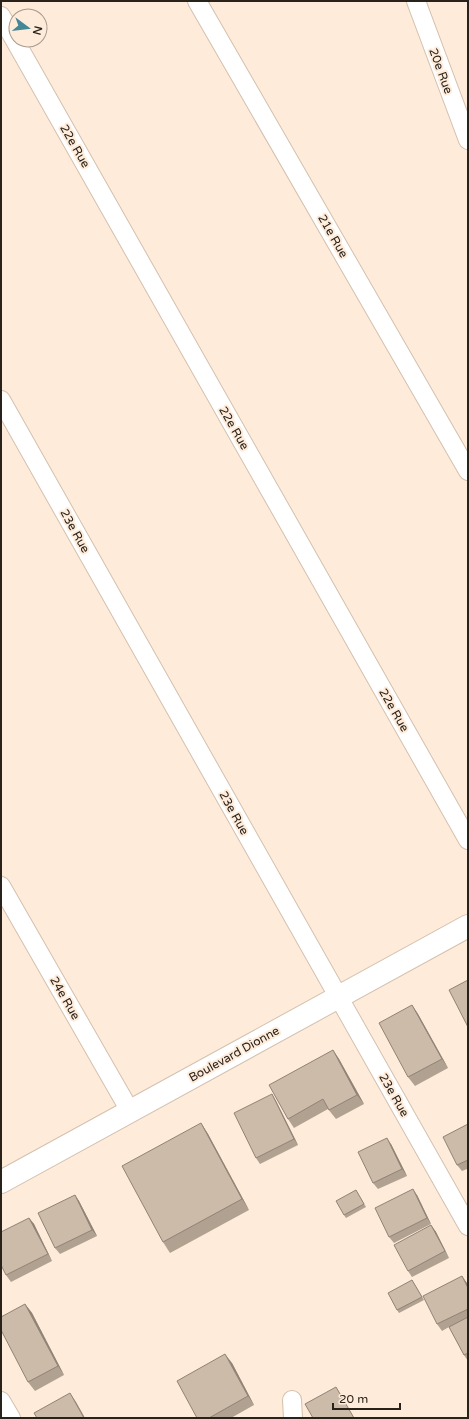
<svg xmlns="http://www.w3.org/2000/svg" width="469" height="1419" viewBox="0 0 469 1419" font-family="'Varela Round',sans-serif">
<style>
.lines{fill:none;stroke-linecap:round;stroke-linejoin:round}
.minor-casing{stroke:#d3c1af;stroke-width:20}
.secondary-casing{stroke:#d3c1af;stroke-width:24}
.minor{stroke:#fff;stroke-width:18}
.secondary{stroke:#fff;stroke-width:22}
.wall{fill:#b0a191}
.shaded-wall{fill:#908376}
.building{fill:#cdbba9;stroke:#908376}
.labels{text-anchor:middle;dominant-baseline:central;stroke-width:4;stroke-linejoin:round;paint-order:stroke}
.street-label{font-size:12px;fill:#28221b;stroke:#feebd9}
</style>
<rect width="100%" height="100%" fill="#feebd9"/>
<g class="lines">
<!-- minor casing -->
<g class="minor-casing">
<g id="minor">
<polyline points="197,1 468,471"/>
<polyline points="416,1 468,140"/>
<polyline points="1,16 468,840"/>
<polyline points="1,400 468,1226"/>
<polyline points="1,886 130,1111"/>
<polyline points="292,1400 293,1418"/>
<polyline points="1,1401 11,1418"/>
</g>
</g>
<!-- secondary casing -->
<g class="secondary-casing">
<polyline id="secondary" points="1,1182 468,926"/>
</g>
<!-- minor -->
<use href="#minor" class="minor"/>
<!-- secondary -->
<use href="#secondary" class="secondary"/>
</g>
<!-- wall -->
<g class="wall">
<polygon points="412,1005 418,1014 448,1068 415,1086 408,1077"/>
<polygon points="333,1050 339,1059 364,1104 336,1119 328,1109 294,1128 288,1119"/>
<polygon points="272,1094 276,1101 298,1145 260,1164 256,1158"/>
<polygon points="201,1123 208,1134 249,1210 170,1253 163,1242"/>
<polygon points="468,1124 468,1171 467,1169 462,1171 457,1165"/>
<polygon points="391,1144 407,1176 378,1189 373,1183"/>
<polygon points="356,1190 366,1207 346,1218 344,1215"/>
<polygon points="75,1195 79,1201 97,1236 60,1254 55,1248"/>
<polygon points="417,1195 431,1224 394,1243 389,1237"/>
<polygon points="29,1218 34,1224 52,1261 11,1282 6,1275"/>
<polygon points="431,1225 436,1232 449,1258 412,1277 408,1271"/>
<polygon points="412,1280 424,1300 399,1313 397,1310"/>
<polygon points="467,1283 468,1286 468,1361 464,1355 449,1327 442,1331 437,1324"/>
<polygon points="25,1304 32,1313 64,1375 35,1391 28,1382"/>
<polygon points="232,1363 254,1405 231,1418 197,1418"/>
</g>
<!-- shaded-wall -->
<g class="shaded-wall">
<polygon points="412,1005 418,1014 448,1068 442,1059"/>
<polygon points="333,1050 339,1059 364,1104 357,1095"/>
<polygon points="272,1094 276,1101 298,1145 294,1139"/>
<polygon points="201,1123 208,1134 249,1210 242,1199"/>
<polygon points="387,1138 391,1144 407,1176 402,1169"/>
<polygon points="413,1189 417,1195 431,1224 427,1218"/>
<polygon points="75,1195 79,1201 97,1236 92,1230"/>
<polygon points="29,1218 34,1224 52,1261 48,1254"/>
<polygon points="431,1225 436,1232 449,1258 445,1251"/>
<polygon points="462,1276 467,1283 468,1286 468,1288"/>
<polygon points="25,1304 32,1313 64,1375 58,1366"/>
<polygon points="225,1354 232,1363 254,1405 248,1396"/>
<polygon points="70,1393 76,1402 85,1418 84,1418"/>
</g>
<!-- building -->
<g class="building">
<polygon points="468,980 468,1027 449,990"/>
<polygon points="412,1005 442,1059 408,1077 379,1023"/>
<polygon points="333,1050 357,1095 329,1110 323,1099 288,1119 269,1085"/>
<polygon points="272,1094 294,1139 256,1158 234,1113"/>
<polygon points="201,1123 242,1199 163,1242 122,1166"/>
<polygon points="468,1124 468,1160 457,1165 443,1137"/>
<polygon points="387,1138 402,1169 373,1183 358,1152"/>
<polygon points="413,1189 427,1218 389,1237 375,1208"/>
<polygon points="356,1190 364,1204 344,1215 336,1201"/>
<polygon points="75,1195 92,1230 55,1248 38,1213"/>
<polygon points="29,1218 48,1254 6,1275 1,1265 1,1232"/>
<polygon points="431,1225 445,1251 408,1271 394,1245"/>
<polygon points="462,1276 468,1288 468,1309 437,1324 423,1296"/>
<polygon points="412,1280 422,1297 397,1310 388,1293"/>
<polygon points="25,1304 58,1366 28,1382 1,1330 1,1317"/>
<polygon points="468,1317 468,1353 464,1355 449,1327"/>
<polygon points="225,1354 248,1396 209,1418 197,1418 177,1381"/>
<polygon points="336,1387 354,1418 313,1418 305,1404"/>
<polygon points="70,1393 84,1418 37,1418 34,1413"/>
</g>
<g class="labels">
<!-- street labels -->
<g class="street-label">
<text transform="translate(441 71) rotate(70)">20e Rue</text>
<text transform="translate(75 146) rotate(60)">22e Rue</text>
<text transform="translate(333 236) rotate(60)">21e Rue</text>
<text transform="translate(234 428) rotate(60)">22e Rue</text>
<text transform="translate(75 531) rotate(61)">23e Rue</text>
<text transform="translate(394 710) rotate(60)">22e Rue</text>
<text transform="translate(234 813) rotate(61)">23e Rue</text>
<text transform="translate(65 998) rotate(60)">24e Rue</text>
<text transform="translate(234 1054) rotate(-29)">Boulevard Dionne</text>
<text transform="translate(394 1095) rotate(60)">23e Rue</text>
</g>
</g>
<!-- border -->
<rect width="469" height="1419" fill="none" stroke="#28221b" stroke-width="4"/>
<!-- north arrow -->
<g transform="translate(28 28) rotate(105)"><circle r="19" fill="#feebd9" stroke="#a89b8d"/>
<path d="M0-3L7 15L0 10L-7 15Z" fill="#448797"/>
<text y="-6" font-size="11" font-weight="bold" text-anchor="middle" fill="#28221b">N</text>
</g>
<!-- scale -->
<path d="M333 1403v6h67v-6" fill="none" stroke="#28221b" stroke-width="2"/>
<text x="339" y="1403" font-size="12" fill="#28221b" stroke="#feebd9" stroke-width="3" paint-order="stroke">20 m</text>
</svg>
